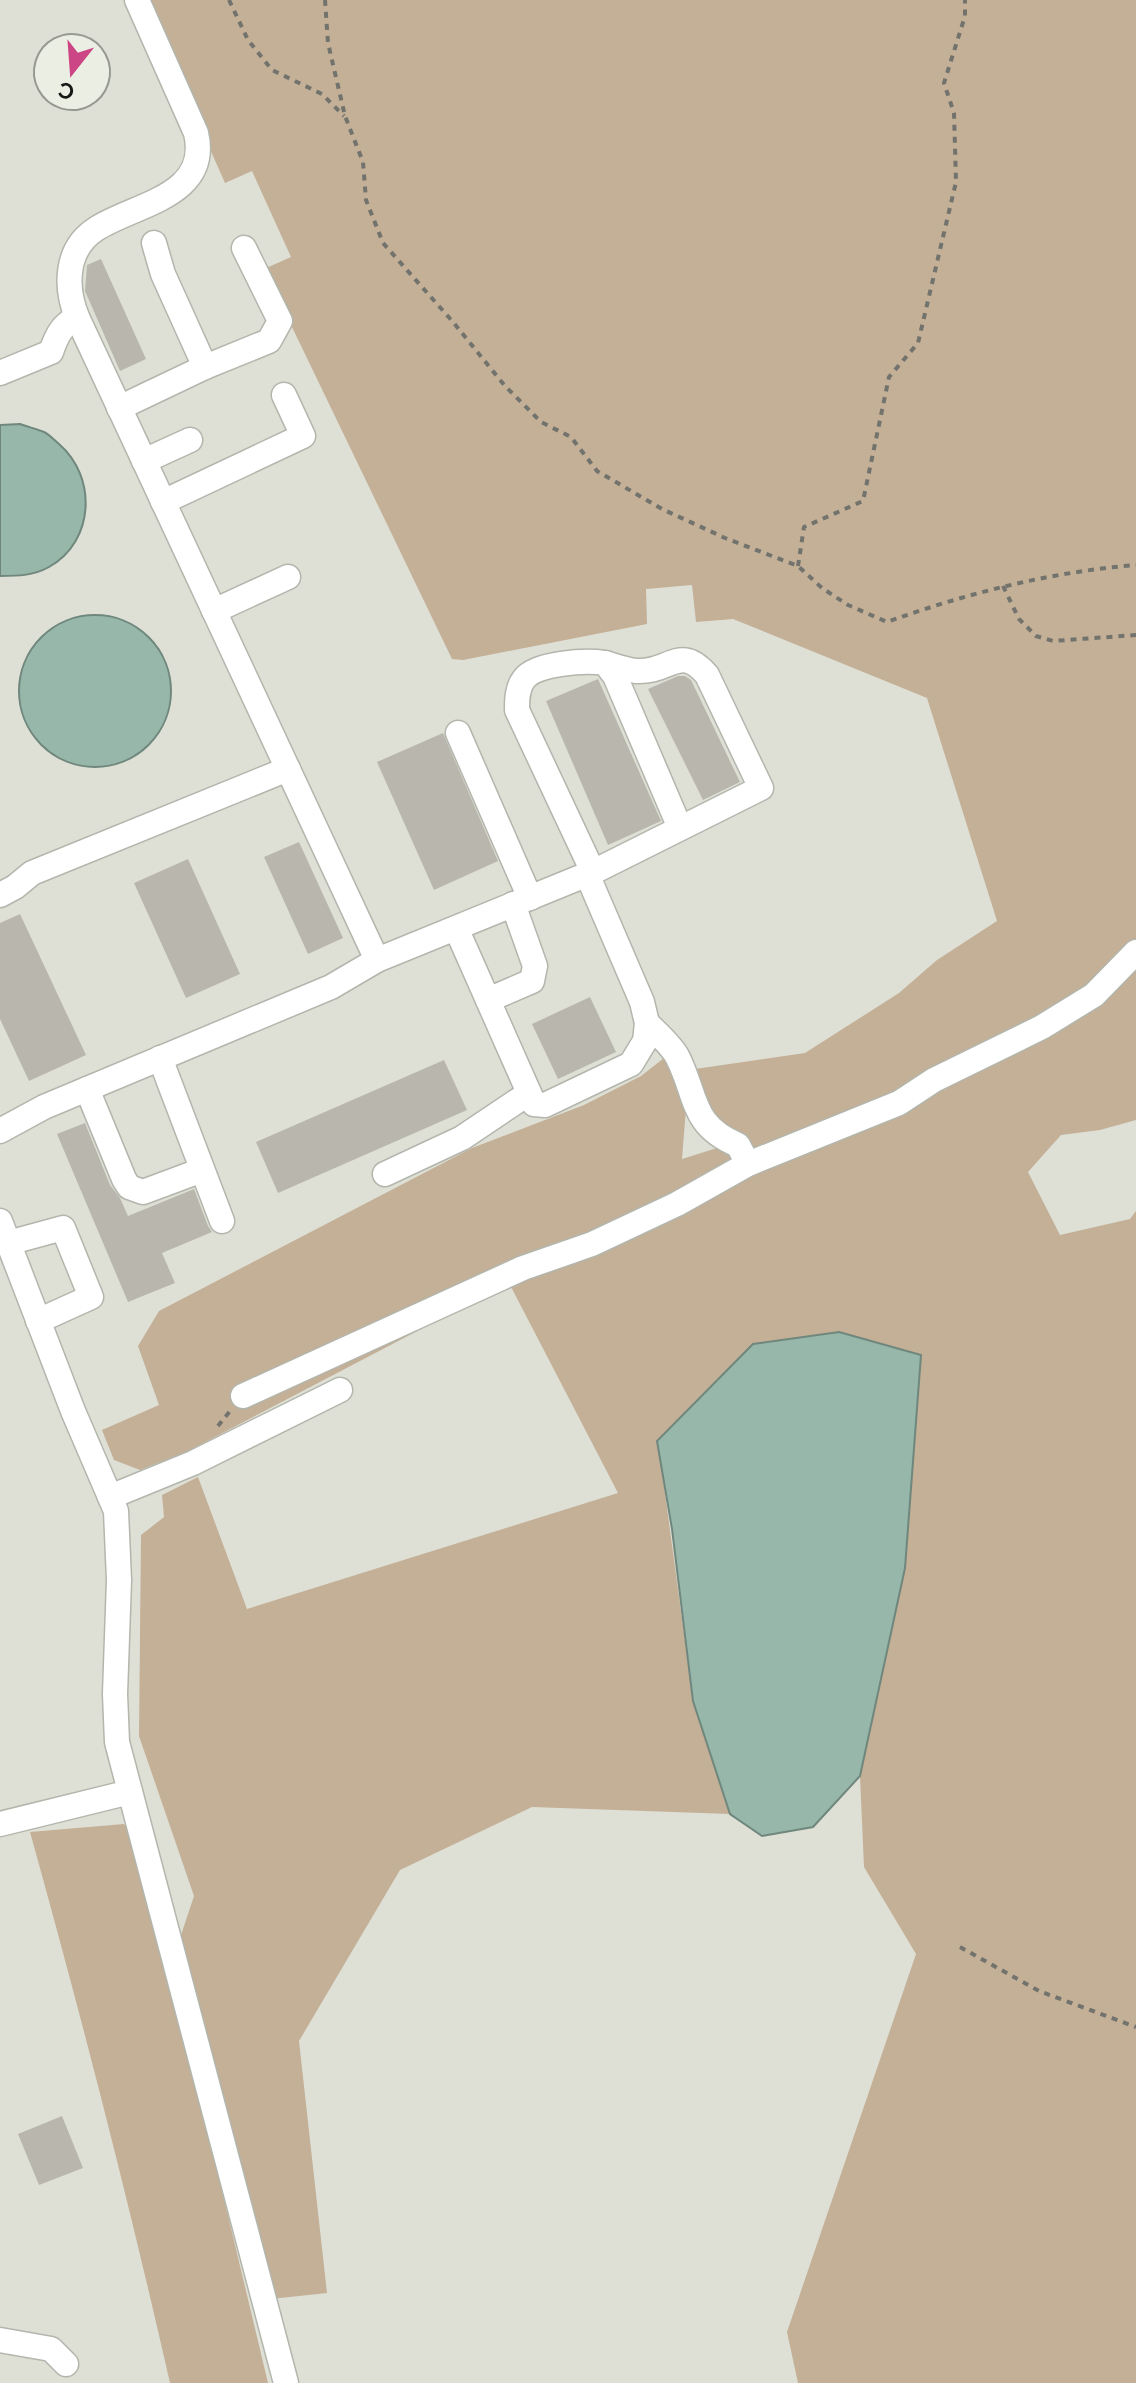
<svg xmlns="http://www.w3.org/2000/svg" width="1136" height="2383" viewBox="0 0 1136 2383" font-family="Raleway,sans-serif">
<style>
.green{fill:#c4af97}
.water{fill:#96b7a9;stroke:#70877d;stroke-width:2}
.building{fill:#b9b7ad}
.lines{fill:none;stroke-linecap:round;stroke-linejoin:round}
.minor-casing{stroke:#b3b6ac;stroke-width:27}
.path{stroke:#72736d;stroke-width:4;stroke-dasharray:6 6;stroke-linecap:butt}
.minor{stroke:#fff;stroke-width:24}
</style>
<rect width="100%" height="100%" fill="#dee0d6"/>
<!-- green -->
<g class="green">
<polygon points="144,0 1136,0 1136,1120 1100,1130 1061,1135 1028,1172 1060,1235 1130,1219 1136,1211 1136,2383 798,2383 787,2332 916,1954 864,1867 860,1776 905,1568 921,1355 658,1441 693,1701 730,1814 532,1807 400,1870 299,2041 327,2293 271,2299 180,1938 194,1896 139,1736 141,1535 164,1517 162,1495 198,1477 247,1609 618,1493 509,1283 188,1451 140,1470 114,1460 102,1430 159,1405 138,1346 159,1311 472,1148 584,1105 641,1076 664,1058 686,1108 682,1159 749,1138 707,1113 688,1070 805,1053 899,993 937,960 997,921 927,698 733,619 696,622 692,585 646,589 647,624 463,660 452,659 264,269 291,257 252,171 225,183"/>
<path d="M124,1824L138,1839L268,2383H170C128,2198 81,2015 30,1832Z"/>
</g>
<!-- water -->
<g class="water">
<path d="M20,424C28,427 37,429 44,432C50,435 54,440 59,444C97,477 95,541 49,567C33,576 17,576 0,576V425Z"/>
<circle cx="95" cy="691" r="76"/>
<polygon points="839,1332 921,1355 905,1568 860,1776 813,1827 762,1836 730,1814 693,1701 672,1529 657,1441 753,1344"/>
</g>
<!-- building -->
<g class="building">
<polygon points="101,259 146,359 120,371 85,291 87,265"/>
<polygon points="678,676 685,676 691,680 740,782 703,800 648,689"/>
<polygon points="598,679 661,821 608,845 546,701"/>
<polygon points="443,733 498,861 434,890 377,762"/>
<polygon points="299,842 343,938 308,954 264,857"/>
<polygon points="188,859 240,974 186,998 134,883"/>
<polygon points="20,914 86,1055 29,1081 0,1019 0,923"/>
<polygon points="590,997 616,1052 558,1079 532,1024"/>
<polygon points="444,1060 467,1110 278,1193 256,1142"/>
<polygon points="85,1123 110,1185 120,1198 128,1216 194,1189 208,1226 212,1232 162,1253 175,1283 128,1302 57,1134"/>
<polygon points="62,2116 83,2168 39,2185 18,2134"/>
</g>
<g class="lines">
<!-- minor casing -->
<g class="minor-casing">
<g id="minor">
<path d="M137,0L196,133C211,197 134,204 96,229C65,249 65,287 77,317L377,960"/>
<polyline points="154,243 163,274 205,367"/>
<path d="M0,373L51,352C57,335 61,326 77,317"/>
<polyline points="119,408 205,367 269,341 280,321 244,248"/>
<polyline points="144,461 190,440"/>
<polyline points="163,502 303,436 284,395"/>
<polyline points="214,611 288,577"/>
<polyline points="458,733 530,898"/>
<path d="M593,872L517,710C517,700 517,688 524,679C536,663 585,660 605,663L615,676L680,828"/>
<polyline points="0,895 15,887 32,873 288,769"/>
<polyline points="456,928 534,1104 545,1105 631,1064 645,1041 647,1023 642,1002 587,874"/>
<polyline points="488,1000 532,981 535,966 513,904"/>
<path d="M647,1023C657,1033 670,1044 677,1056C698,1097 690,1125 738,1145L748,1164"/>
<polyline points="160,1058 222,1221"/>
<polyline points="87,1089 124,1179 129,1187 143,1192 202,1170"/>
<path d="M0,1131L44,1107L331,987L377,960L593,872L761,788L707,675C680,643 670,673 636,671C626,670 615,666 605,663"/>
<polyline points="385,1174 462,1138 529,1093"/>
<polyline points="0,1221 73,1411 116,1511 119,1580 115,1694 117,1742 286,2383"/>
<polyline points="8,1243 63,1228 91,1297 38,1321"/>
<polyline points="243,1396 523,1268 592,1244 677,1204 748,1164 899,1103 934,1080 1042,1027 1094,995 1136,952"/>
<polyline points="110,1497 193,1463 340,1390"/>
<polyline points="0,1824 130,1792"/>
<polyline points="0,2340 51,2349 66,2364"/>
</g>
</g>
<!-- path -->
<g class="path">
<polyline points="229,0 248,40 272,70 322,94 344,116"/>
<path d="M325,0L328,43L345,116L363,162L366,200L383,243L453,322L505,386L541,422L571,437L597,471L662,509L725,538L798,566L822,588L848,605L887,622C968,593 1050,572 1136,565"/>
<polyline points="798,566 804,527 863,501 889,377 918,343 956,182 954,113 944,83 965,16 965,0"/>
<polyline points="1003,586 1019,619 1036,636 1053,641 1136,635"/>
<polyline points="218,1426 230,1411"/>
<polyline points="960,1947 1039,1991 1136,2027"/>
</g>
<!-- minor -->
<use href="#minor" class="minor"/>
</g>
<!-- north arrow -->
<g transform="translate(72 72) rotate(197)"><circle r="38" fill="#ebeee3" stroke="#969891" stroke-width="2"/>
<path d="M0-6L14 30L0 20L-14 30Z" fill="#cc4584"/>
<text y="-12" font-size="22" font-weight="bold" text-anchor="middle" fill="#171815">С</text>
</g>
</svg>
